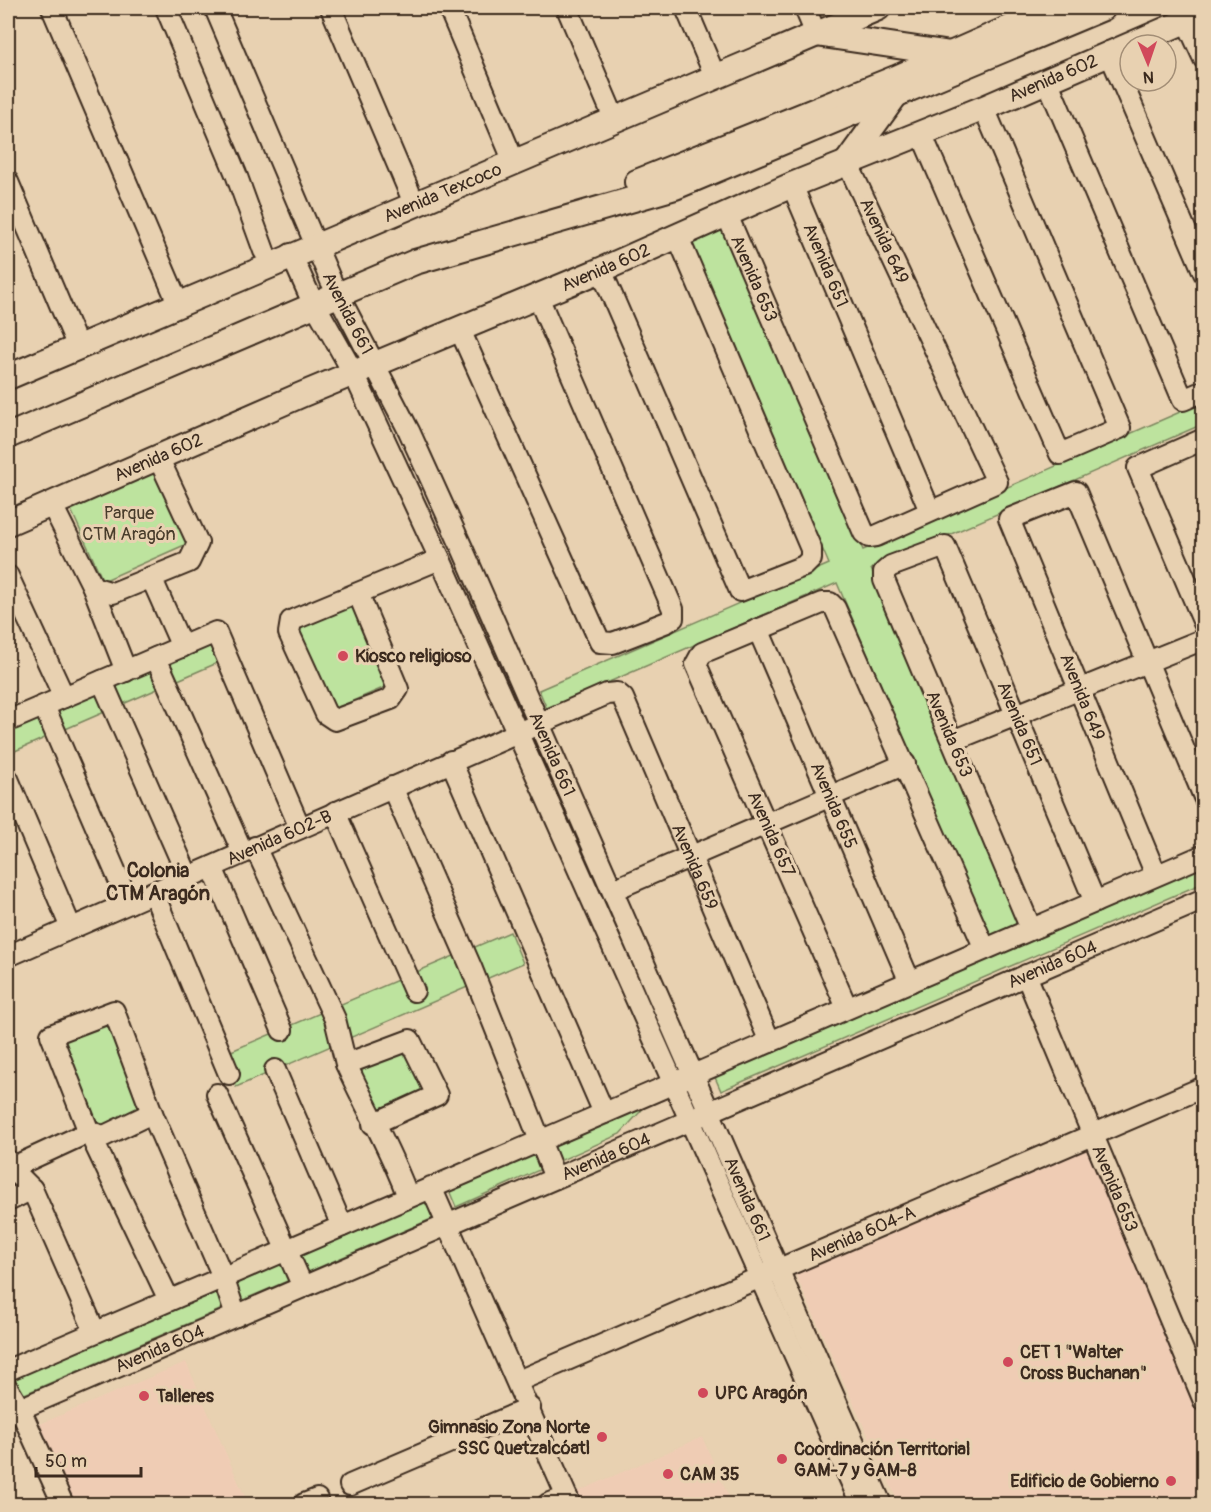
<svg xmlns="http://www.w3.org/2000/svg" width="1211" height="1512" viewBox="0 0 1211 1512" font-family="Pangolin,sans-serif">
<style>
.built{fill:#efccb4}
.green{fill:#bde39e;stroke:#7c865e;stroke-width:1.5}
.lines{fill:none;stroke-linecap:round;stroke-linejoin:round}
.minor-casing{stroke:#3b2a1e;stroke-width:24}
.major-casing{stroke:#3b2a1e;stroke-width:28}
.minor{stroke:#e8d1b1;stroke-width:20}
.major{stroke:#e8d1b1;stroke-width:24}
.poi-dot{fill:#d1495b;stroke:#e8d1b1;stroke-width:2}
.labels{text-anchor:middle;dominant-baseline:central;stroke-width:6;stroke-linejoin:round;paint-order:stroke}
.street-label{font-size:18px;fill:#3b2a1e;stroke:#e8d1b1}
.park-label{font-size:18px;fill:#483c2b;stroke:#e8d1b1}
.poi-label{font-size:18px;font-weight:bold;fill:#3b2a1e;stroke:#e8d1b1;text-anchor:start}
.neighbourhood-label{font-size:20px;font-weight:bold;fill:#3b2a1e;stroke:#e8d1b1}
</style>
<rect width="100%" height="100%" fill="#e8d1b1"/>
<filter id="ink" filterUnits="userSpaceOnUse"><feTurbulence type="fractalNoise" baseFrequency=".0167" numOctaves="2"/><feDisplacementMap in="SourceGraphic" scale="12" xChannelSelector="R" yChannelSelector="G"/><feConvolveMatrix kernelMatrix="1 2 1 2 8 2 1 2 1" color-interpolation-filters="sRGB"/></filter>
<g filter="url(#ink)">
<!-- built -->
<g class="built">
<polygon points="1090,1146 1203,1412 1203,1504 899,1504 794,1271"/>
<polygon points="186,1362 248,1504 75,1504 40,1424"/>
<polygon points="702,1437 732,1504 582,1504 577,1492"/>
</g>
<!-- green -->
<g class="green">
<polygon points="724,229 863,550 1203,402 1203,424 871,569 1024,925 990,939 837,583 547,709 539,690 829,564 691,244"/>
<polygon points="155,466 189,543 103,581 68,503"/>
<polygon points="352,601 390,685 334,709 297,626"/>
<polygon points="212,635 224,660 8,754 8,724"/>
<polygon points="1203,863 1203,883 721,1091 714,1075"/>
<polygon points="510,932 523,963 236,1087 222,1055"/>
<polygon points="112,1019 148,1109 97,1129 60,1038"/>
<polygon points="409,1042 431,1094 374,1118 352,1066"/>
<polygon points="650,1101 620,1134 456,1207 448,1188"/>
<polygon points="427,1197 436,1217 20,1396 12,1376"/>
</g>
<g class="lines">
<!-- minor casing -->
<g class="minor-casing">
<g id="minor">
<polyline points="52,8 178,303"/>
<polyline points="166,8 236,174 264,251"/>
<path id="s1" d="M215,8L331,281L409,431L463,550L881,1504"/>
<polyline points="331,8 414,203"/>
<polyline points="449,8 514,162"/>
<polyline points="567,8 614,118"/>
<polyline points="686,8 715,76"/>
<polyline points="805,8 816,34"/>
<polyline points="1186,20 1204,59"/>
<polyline points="1109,52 1204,273"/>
<polyline points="1047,80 1183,400 1204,391"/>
<polyline points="921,133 1060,454 1120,428 984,108"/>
<polyline points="8,182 78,347"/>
<path id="s2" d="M792,185L930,511"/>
<path id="s3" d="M727,215L864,533L869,537L876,536L997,482L847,162"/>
<polyline points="291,254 308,292 354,374 440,559 861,1504"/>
<polyline points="601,270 740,591 804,566 811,559 811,549 678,237"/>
<polyline points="460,330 600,642 613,643 667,622 673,618 673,609 538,297"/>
<polyline points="1204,439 1138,468 1204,623"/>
<polyline points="52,505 93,587 126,671"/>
<polyline points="8,576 64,697"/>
<polyline points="151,577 182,647"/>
<polyline points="93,587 113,593 189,562 198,543 158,457"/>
<polyline points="358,593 398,689 391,699 335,720 326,714 289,633 291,621 295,619 440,559"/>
<path id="s4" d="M758,629L910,982"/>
<polyline points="156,658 243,853"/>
<polyline points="102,681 188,877"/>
<polyline points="44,706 129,903"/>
<polyline points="8,721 216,632 300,828"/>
<polyline points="952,741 1204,639"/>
<polyline points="451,761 604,1113"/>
<polyline points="8,779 71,928"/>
<polyline points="392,787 471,967 555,1178"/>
<polyline points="335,812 414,991"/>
<polyline points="255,847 335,1019 346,1064"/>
<polyline points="212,867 282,1030"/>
<polyline points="1156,875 1009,519 1076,492 1204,797"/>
<polyline points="613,890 905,764"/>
<polyline points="153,892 229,1074"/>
<path id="s5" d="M1031,929L884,580V572L891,566L945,546L1095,902"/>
<path id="s6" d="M8,956L607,694L617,693L623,698L770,1042"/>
<path id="s7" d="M1026,975L1204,1401"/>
<polyline points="847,1008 696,664 702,653 822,603 830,603 835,608 985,949"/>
<polyline points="275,1070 342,1226"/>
<polyline points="217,1094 303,1287"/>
<path d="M373,1124L437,1095L410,1040L346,1064C366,1108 392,1152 408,1197"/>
<polyline points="89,1132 104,1136 152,1113"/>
<polyline points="8,1161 11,1168 32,1189 95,1332"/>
<polyline points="11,1168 89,1132"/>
<polyline points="431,1187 570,1504"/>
<polyline points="8,1201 32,1189"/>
<polyline points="169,1300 89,1132 51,1035 114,1011 152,1113 223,1277 236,1316"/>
<polyline points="8,1370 1204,855"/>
<path id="s8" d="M518,1381L1204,1087"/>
<polyline points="8,1389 20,1409 63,1504"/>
<path id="s9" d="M8,1414L1204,899"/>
<polyline points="350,1485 530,1408"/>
<polyline points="304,1504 317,1499"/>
<polyline points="548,1504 567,1497"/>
</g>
</g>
<!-- major casing -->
<g class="major-casing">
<g id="major">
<polyline points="816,34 951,54"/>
<polyline points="847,162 895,96"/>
<polyline points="637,182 896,78 1055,8"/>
<path id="s10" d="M8,377L878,8"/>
<polyline points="8,436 415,262 675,187 1103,8"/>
<path id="s11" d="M8,523L301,395L601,270L792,185L984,108L1204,13"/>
</g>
</g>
<!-- minor -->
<use href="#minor" class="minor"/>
<!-- major -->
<use href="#major" class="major"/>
</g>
</g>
<!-- markers -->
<g class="poi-dot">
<circle cx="343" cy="656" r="6"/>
<circle cx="1008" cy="1362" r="6"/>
<circle cx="703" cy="1393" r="6"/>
<circle cx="144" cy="1396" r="6"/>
<circle cx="602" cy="1437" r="6"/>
<circle cx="782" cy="1459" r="6"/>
<circle cx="668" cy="1474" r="6"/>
<circle cx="1171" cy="1481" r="6"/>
</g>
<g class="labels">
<!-- street labels -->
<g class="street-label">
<text stroke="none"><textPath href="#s11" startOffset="1136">Avenida 602</textPath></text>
<text stroke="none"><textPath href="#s10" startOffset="472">Avenida Texcoco</textPath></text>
<text transform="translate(884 241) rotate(65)">Avenida 649</text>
<text stroke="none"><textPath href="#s2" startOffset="87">Avenida 651</textPath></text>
<text stroke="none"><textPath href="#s11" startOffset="650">Avenida 602</textPath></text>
<text stroke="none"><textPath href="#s3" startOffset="69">Avenida 653</textPath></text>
<text stroke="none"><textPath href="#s1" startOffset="333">Avenida 661</textPath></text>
<text stroke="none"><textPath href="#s11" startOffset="164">Avenida 602</textPath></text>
<text transform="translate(1082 697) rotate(68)">Avenida 649</text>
<text stroke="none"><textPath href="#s5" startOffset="646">Avenida 651</textPath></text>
<text transform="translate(949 734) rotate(67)">Avenida 653</text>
<text stroke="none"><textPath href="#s1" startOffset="819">Avenida 661</textPath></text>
<text stroke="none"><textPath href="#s4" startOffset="192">Avenida 655</textPath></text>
<text transform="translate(771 834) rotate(66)">Avenida 657</text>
<text stroke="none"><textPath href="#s6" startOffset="296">Avenida 602-B</textPath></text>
<text stroke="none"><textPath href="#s6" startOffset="855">Avenida 659</textPath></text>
<text stroke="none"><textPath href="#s9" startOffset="1137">Avenida 604</textPath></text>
<text stroke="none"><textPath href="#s9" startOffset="651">Avenida 604</textPath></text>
<text stroke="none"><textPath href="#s7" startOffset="231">Avenida 653</textPath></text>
<text stroke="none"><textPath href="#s1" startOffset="1305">Avenida 661</textPath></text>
<text stroke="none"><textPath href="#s8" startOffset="374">Avenida 604-A</textPath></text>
<text stroke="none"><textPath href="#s9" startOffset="165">Avenida 604</textPath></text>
</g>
<!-- park labels -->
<g class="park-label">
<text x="129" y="513">Parque<tspan x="129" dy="21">CTM Aragón</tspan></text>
</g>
<!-- poi labels -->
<g class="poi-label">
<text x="355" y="656">Kiosco religioso</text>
<text x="1020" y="1352">CET 1 "Walter<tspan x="1020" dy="21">Cross Buchanan"</tspan></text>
<text x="715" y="1393">UPC Aragón</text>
<text x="156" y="1396">Talleres</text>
<text x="590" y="1427" text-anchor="end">Gimnasio Zona Norte<tspan x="590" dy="21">SSC Quetzalcóatl</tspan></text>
<text x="794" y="1449">Coordinación Territorial<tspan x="794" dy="21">GAM-7 y GAM-8</tspan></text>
<text x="680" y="1474">CAM 35</text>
<text x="1159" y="1481" text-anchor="end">Edificio de Gobierno</text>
</g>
<!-- neighbourhood labels -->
<g class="neighbourhood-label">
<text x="158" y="870">Colonia<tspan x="158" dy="23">CTM Aragón</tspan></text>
</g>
</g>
<!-- margin -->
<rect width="1211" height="1512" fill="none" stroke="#e8d1b1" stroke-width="30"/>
<rect x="15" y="15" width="1181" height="1482" fill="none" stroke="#3b2a1e" stroke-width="2" filter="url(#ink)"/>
<!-- north arrow -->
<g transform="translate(1148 63) rotate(178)"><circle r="28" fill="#e8d1b1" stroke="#a38e76" stroke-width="1.5"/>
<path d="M0-4.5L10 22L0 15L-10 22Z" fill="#d1495b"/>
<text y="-9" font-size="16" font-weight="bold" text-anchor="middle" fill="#3b2a1e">N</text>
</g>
<!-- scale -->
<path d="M36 1467v9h105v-9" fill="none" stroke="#3b2a1e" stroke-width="3"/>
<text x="45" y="1467" font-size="18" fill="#3b2a1e" stroke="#e8d1b1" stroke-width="4.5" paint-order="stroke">50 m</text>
</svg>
